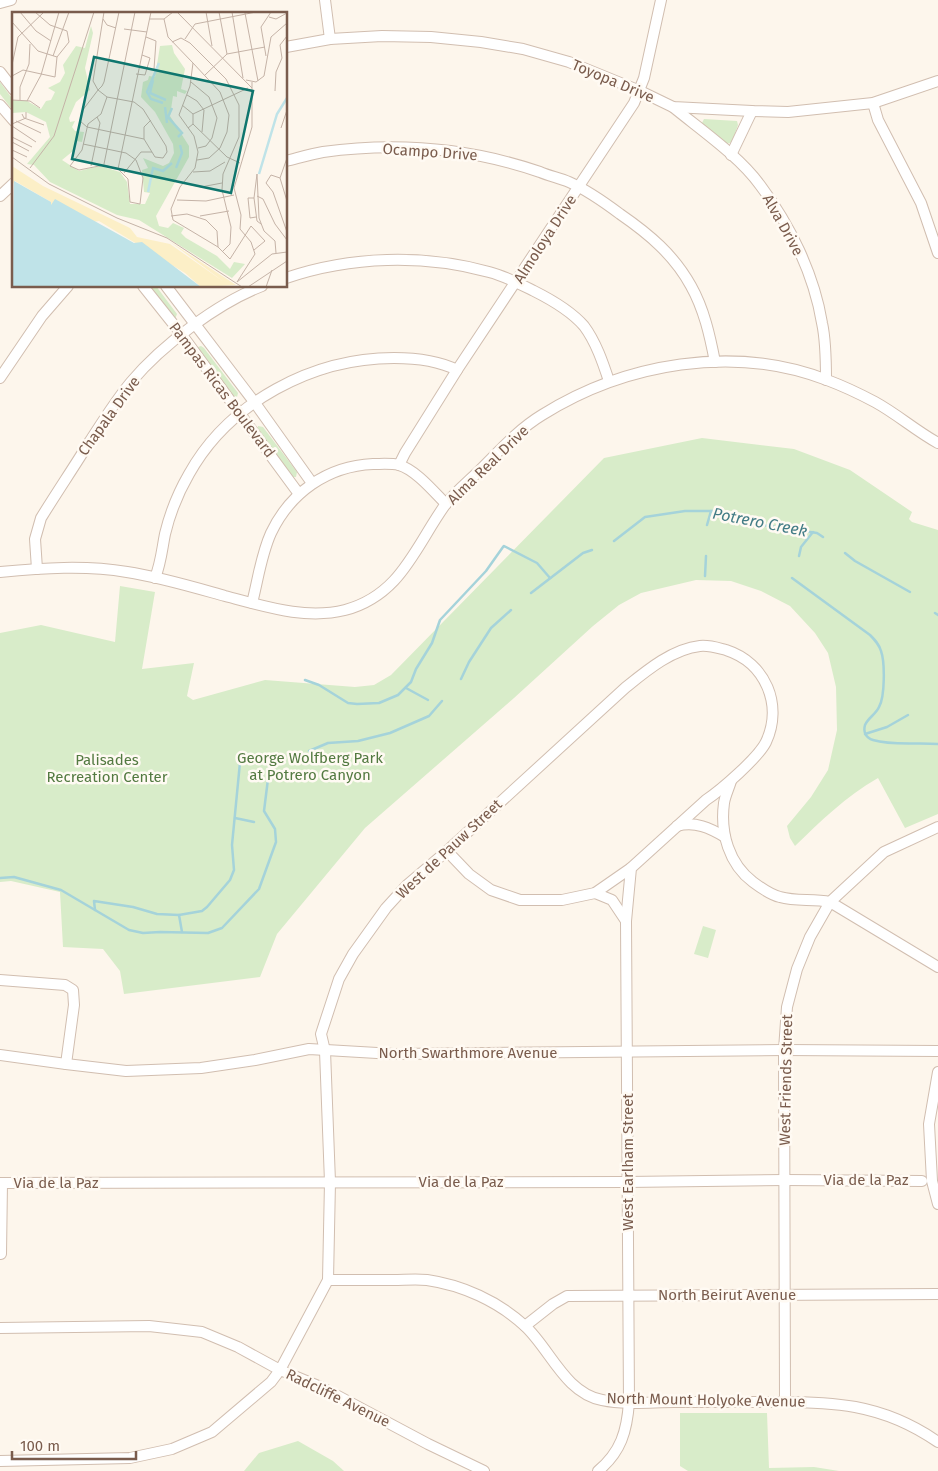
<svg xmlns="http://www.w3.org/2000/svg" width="938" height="1471" viewBox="0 0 938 1471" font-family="'Fira Sans',sans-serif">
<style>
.green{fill:#d8ecc9}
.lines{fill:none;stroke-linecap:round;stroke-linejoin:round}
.stream{stroke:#a5d3da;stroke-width:2.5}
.minor-casing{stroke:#d1beb0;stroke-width:12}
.minor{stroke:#fff;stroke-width:10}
.labels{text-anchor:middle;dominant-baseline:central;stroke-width:5;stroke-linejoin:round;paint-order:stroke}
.street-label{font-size:15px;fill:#7a5c4d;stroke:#fffaf3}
.park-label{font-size:15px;fill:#537a41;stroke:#fffaf3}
.water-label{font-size:16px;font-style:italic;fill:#437c86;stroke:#fffaf3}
.inset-river{fill:none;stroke:#bfe3e8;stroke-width:2.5}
.inset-road{fill:none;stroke:#c5b3a7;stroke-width:1}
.view{fill:#0f766e;fill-opacity:0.15;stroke:#0f766e;stroke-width:2.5}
.inset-edge{fill:none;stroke:#7a5c4d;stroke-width:2.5}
</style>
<rect width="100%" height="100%" fill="#fdf6ec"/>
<!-- green -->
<g class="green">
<polygon points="0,82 14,101 14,112 0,94"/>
<polygon points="704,119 737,121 738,125 732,142 727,144 704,127 702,123"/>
<polygon points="147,286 156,286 177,314 175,319"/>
<polygon points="201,346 204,348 238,393 237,397 233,397 197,349 198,347"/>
<polygon points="258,426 263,427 297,472 296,477 292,477 257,429"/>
<path d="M702,438L794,449L850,470L912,512L909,519L912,522L938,530V814L905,828L878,778C845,797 822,820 795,846L790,838L787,826L811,797L828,770L837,730L836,687L828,653L815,633L790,606L761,591L731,581L696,580L641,593L619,605L593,626L514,698L365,828L277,934L260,977L124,994L120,971L103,949L63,947L60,892L11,881L0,882V633L41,625L115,642L120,586L155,592L142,669L194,663L187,696L193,700L265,680L355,687L374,685L391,675L604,458Z"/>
<polygon points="703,926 716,930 708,958 694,954"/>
<polygon points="680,1413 767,1413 769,1468 814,1467 839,1471 688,1471 680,1466"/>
<polygon points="298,1441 333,1461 344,1471 244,1471 259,1453"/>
</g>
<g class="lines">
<!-- stream -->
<g class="stream">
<polyline points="707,525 711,511"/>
<polyline points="614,541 645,517 685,511 717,511 763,525 817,533 823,537"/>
<polyline points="845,553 855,561 910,592"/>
<polyline points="799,556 801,547 813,532"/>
<polyline points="705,576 706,556"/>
<path d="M792,578L870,635C875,640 879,644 881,651C885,662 885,697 879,707C876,714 868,718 865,725C863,732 866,738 873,740C893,746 917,742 938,744"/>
<polyline points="531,593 583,553 592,550"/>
<polyline points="935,613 938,615"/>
<polyline points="461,679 469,662 491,628 511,610"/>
<polyline points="305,680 319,685 348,703 357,704 379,703 398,695 411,682 416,669 432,643 440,620 486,571 503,547 504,546 537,563 550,578"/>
<polyline points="406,688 428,700"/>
<polyline points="865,734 887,727 908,715"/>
<polyline points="309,751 328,743 358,741 390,733 429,716 442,701"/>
<polyline points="241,753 258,756"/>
<polyline points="235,818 254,822"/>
<polyline points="0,878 14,877 61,890 129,930 143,933 160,932 208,933 222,928 259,889 276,842 275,829 264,811 269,771 272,769"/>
<polyline points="95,910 94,901 133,907 157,914 179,915 202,911 207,907 230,880 234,870 232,845 241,752"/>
<polyline points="179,915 182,932"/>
</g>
<!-- minor casing -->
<g class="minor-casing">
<g id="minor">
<polyline points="325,0 330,39"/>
<polyline points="0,3 11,0"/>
<polyline points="286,47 330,39 382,36 431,37 481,42 523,49 569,62 640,91 673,107 752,111 788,112 873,103 938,81"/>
<polyline points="0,72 14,90"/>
<polyline points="873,103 878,120 921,203 938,253"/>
<polyline points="0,105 14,121"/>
<path d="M673,107C701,130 739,156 760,185C790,225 814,274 822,323C826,341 826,361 826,380"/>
<polyline points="731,155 752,111"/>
<path d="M286,161C298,158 311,154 323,152C397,142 470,148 540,172C549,176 560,178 569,182C587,190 604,202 620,214C649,234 674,255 691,286C704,309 710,336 715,362"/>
<polyline points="0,196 14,183"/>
<path d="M286,278C351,256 423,254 489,272C505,276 520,284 534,291C552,300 571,311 584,326C596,342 603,363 609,381"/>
<polyline points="143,286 182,335 299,494"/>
<polyline points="166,286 255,403 312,483"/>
<polyline points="0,378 42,316 68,286"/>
<polyline points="399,465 405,453 457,370 634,103 644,78 661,0"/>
<path d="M37,569L35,539L41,518C57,492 74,467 90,441C103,421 116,400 131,382C162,345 218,303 262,286"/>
<path d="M0,572C42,568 86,565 127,572C160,577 193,587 225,596C264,606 305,620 345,610C401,595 415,547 445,505C455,492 470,480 482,468C501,449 519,429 542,415C625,363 734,344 827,380C843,386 860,394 875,402C897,414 916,431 938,443"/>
<path d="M155,578C161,563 162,549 165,534C170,513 178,493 189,474C229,402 313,358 394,358C416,358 437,360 457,370"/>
<path d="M252,603C258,580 261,555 271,533C290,493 327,466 373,464C381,464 391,463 399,465C416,470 434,492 446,504"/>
<path d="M731,781C729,788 725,796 724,803C720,833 729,864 753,882C761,888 771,895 780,897C797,902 813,898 830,902L938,967"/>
<path d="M677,826C695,821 710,828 725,837"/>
<polyline points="447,851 469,874 491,890 520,900 562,900 595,893 631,868"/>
<polyline points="595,893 612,900 626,921"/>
<polyline points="0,980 65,985 73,990 74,1005 66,1064"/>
<polyline points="0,1055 66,1064 126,1071 201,1068 255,1060 309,1049 394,1054 784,1050 938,1051"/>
<polyline points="938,1072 929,1124 932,1181 938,1204"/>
<polyline points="0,1183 627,1182 785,1180 922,1181"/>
<polyline points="1,1254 2,1183"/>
<path d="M328,1280C350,1280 371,1280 393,1280C404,1280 416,1279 427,1280C462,1285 498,1301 525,1326C550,1349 565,1393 602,1400C626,1405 651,1402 674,1402C704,1402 735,1402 765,1402C831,1401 882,1403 938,1442"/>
<polyline points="525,1326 553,1304 567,1296 938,1294"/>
<polyline points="0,1328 149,1326 202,1332 238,1347 280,1370 321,1387 428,1444 484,1471"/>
<polyline points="785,1401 784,1050 787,1007 797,969 810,937 830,902 884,852 938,827"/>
<path d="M0,1461L130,1458L172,1449L212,1432L271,1382L280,1370L328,1280L330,1182L325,1051L321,1034L339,979L353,954L386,908L407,885L447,851L625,688C646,671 672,649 700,646C709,645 718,648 726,650C766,663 783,705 766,742C758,758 721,790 706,800L631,868L626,921L629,1402C627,1431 621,1452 598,1471"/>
</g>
</g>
<!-- minor -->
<use href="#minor" class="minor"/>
</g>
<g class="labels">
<!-- street labels -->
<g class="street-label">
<text transform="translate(613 81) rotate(23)">Toyopa Drive</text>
<text transform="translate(430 152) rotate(4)">Ocampo Drive</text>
<text transform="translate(783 225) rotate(61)">Alva Drive</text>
<text transform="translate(545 239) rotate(-57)">Almoloya Drive</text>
<text transform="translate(222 390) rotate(53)">Pampas Ricas Boulevard</text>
<text transform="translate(109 416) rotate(-54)">Chapala Drive</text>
<text transform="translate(488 465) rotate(-44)">Alma Real Drive</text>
<text transform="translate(449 849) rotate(-43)">West de Pauw Street</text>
<text x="468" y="1053">North Swarthmore Avenue</text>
<text transform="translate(786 1080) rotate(-89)">West Friends Street</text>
<text transform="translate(628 1162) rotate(-90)">West Earlham Street</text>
<text x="866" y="1180">Via de la Paz</text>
<text x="461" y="1182">Via de la Paz</text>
<text x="56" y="1183">Via de la Paz</text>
<text x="727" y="1295">North Beirut Avenue</text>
<text transform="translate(338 1398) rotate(26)">Radcliffe Avenue</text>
<text transform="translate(706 1400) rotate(1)">North Mount Holyoke Avenue</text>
</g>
<!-- park labels -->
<g class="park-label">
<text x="310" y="758">George Wolfberg Park<tspan x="310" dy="17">at Potrero Canyon</tspan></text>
<text x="107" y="760">Palisades<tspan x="107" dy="17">Recreation Center</tspan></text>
</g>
<!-- water labels -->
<g class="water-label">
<text transform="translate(760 522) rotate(11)">Potrero Creek</text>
</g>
</g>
<!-- overview -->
<g transform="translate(12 12)">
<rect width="275" height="275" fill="#fdf6ec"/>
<path d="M79,14L81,21L73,56L78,78L64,90L57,106L58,110L63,109L60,115L63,119L72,120L70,130L64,129L61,139L50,148L67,159L88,154L108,160L115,170L118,192H133L138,181L132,180L130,158L136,156L131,146L151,154L157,151L162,141L161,132L143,100L129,85L131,70L136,68L137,64L143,65L148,34L160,33L162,41L173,57L169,77L175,79L173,82L165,79V85L161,84L158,104L177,134V145L144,204L147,214L156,216L161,211L172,216L169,221L174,226L205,244L218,257L222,250L233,252L220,266L127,208L105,203L38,170L22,153L15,152L38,125L34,110L14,100L0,101V88L15,89L29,97L34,89L39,88L43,80L36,76L48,70L53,61L51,53L64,34L73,36Z" fill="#d8ecc9"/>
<path d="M0,154L31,174L118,216L125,225L158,232L212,270L157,229L224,273L189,275L173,261L87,209L81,210L39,193V190L3,169L0,173Z" fill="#fcefc7"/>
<path d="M2,169L39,190V193L43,187L122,231L130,230L189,275H0Z" fill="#bfe3e8"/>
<path class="inset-river" d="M147,51L135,80L139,87L151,91M141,68L138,81L154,88M153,95L155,111M160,96L156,105L170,121L166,125M164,156L170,141L168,133M247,162L265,102L275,86M136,180L141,156L151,159L160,151"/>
<path class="inset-road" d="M8,0L24,19L39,29M92,0L81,69L86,78L95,85L122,90L131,97L154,134L155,140L151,146L143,145L132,127L75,115L68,109L70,99L83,82L86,78L90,74L92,70L107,0M165,0L240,76M194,0L200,34M207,0L215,42M220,0L231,66M233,1L246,69M257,5L264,7L275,1M91,7L95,13L104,16M138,7H152L161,0M152,7L156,25L181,51L178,74L167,103L182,124L186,140L183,156L168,175L159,197L161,208L206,235L218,247L239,214L253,229L242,238M0,10L26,39L45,45M112,17L135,20M134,25L144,29L142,57M173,27L183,12L244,0M160,30L169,26L178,31L214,67L227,93V125L211,162L210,178L219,215L218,232L211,239M41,44L57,0M254,44L249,15L259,0M181,51L208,80L217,103L215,120L208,136L197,146L185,148M0,53L6,25L32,0M124,62L133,63L138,46L130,43M193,63L215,42L253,35M0,64L11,58L43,65L45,45L57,30L55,19L38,13L23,0M234,68L244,70L252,64L259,25L275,11M179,70L197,85L205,106L200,126L194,134L186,136M263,79L264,60L270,46L268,33L275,24M175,83L185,89L192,98L190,120M0,88L18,89L28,96M8,88V75L17,52L18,32M15,89L29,63L47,0M170,93L181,102V112L176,116M10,102L12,106L32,113M181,102L236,76M4,109L29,121M0,112L14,106V100M181,112L215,145L228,151M0,114L24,130M269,116L275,98M0,125L20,135M132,127V115L139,108M0,130L17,139M71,132L114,141L124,148L131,166L128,192L118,190L116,167L106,157L92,153L67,158L58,154L70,138L76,112L89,102L95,85M0,138L15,145M0,145L37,172L105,206L155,226L230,275M92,152L123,0M79,154L88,111L85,105M18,156L42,124L82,0M106,157L139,0M181,160L198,159L213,150M112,161L129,140H140M268,166L259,163L254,171L261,180L275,220M268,166L275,189M268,166L275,146M171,171L189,175L210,171M245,184L251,187L263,212L275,228M242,186H236L238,206L244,205M165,188L194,189L222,183M159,204L175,202L194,208L205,219L206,235M188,204L217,199M249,212L245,209L242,186L245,162L247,206L252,219L263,229L264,241M225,270L243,242L239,230L228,217L229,203L222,176L240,115V70M225,270L260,242L275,240M236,275L275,249M254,275L260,258"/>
<path class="view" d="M82,45L241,79L219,181L60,147Z"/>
<rect width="275" height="275" class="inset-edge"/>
</g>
<!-- scale -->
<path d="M12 1451v8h124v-8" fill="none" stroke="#7a5c4d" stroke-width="2.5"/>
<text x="20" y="1451" font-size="15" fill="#7a5c4d" stroke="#fffaf3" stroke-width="4" paint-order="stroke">100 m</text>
</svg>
